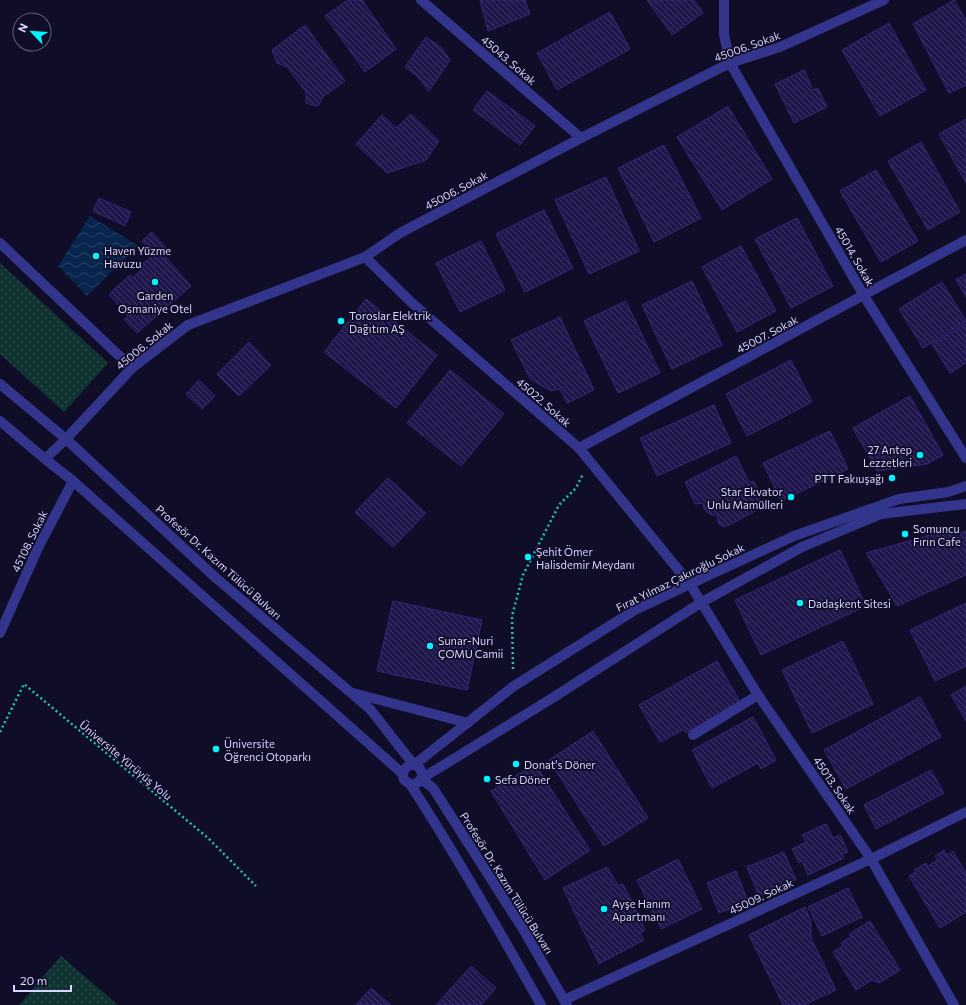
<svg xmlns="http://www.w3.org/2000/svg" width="966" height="1005" viewBox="0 0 966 1005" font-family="Commissioner,sans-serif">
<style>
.park{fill:url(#park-dots)}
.water{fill:url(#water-waves)}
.building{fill:url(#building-back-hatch);stroke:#322779}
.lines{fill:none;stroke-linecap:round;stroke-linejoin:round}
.path{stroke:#23c4b1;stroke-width:2.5;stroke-dasharray:2 3;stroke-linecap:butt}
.minor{stroke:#33358c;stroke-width:10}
.poi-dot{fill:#00f5ff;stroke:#100d28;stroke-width:1.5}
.labels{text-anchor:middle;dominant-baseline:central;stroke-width:3.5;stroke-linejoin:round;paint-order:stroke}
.street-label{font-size:11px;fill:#d7d4ff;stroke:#100d28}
.poi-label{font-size:11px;fill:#d7d4ff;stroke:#100d28;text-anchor:start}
</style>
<defs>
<pattern id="park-dots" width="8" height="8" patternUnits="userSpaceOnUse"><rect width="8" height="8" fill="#0f3330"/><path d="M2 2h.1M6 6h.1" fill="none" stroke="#31504f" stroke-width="1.8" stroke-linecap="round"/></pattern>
<pattern id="water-waves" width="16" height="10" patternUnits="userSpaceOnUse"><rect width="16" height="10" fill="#07254d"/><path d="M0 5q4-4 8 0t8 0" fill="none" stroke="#2a4468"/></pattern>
<pattern id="building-back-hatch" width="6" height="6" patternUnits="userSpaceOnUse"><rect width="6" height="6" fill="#1f174b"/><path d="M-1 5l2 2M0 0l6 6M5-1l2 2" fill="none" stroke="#3f3866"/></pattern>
</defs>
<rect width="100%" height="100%" fill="#100d28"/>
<!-- park -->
<g class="park">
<polygon points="0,263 108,363 64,412 0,354"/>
<polygon points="61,956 118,1005 19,1005"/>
</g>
<!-- water -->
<polygon class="water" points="90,216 138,246 87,296 58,266"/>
<!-- building -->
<g class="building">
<polygon points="348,0 362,0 396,49 365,72 325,16"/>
<polygon points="480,0 525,0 530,14 488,31"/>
<polygon points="647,0 694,0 703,13 672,35"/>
<polygon points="954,0 966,20 966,85 949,93 913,24"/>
<polygon points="610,12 630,49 557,90 537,53"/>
<polygon points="889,23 926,90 880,116 842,50"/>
<polygon points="305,25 345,81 324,96 318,106 312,105 306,103 306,92 287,67 277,63 272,50"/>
<polygon points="426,37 442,48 450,60 429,91 417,76 405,67"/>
<polygon points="804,70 813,90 818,88 827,107 794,123 775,84"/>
<polygon points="487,91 535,126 520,145 473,110"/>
<polygon points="728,106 772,179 722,210 677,137"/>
<polygon points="411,114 439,141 426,160 387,173 356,144 382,115 396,128"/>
<polygon points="966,119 966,183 939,134"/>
<polygon points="921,142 960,212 928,230 888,161"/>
<polygon points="664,145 701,218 654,242 618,168"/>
<polygon points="876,170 918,241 881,262 840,191"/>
<polygon points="606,177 639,251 589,274 555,200"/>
<polygon points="99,198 131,212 125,226 93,211"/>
<polygon points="544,210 573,268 525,292 496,234"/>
<polygon points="797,218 833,286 791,308 755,239"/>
<polygon points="152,232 166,248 161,252 191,286 137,333 124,319 128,316 109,294 130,275 133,278 142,269 140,266 154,255 142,241"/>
<polygon points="481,241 505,290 460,312 436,263"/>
<polygon points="741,246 776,311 737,332 702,267"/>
<polygon points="966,274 966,297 956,280"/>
<polygon points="692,281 722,345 672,369 642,305"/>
<polygon points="942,282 966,321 923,348 899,309"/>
<polygon points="366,299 437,355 396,408 324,352"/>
<polygon points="626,301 660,373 618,393 584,321"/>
<polygon points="560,317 594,390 567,403 560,389 551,391 530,379 511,340"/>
<polygon points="966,323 966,363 950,373 932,344"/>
<polygon points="249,342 271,365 239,396 217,374"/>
<polygon points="791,360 812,402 747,436 726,394"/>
<polygon points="450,370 504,414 461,466 407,423"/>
<polygon points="199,380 215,396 202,409 186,394"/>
<polygon points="910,396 943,455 927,464 877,471 853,428"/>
<polygon points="714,405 731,443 657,476 640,438"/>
<polygon points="830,431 848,469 781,501 763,463"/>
<polygon points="736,456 749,482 754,482 759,492 756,493 763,507 725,527 719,524 717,516 709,514 704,509 703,503 695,504 685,482"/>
<polygon points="388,478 426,513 393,547 355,512"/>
<polygon points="948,531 952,536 966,531 966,575 897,606 866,553 937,533 940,537"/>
<polygon points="840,550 866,606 761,655 735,600"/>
<polygon points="393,601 482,620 467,690 377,671"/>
<polygon points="966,603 966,666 935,681 910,630"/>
<polygon points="843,641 873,704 812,733 782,670"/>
<polygon points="717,661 740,702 686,733 683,730 660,742 639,705"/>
<polygon points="966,686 966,721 951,695"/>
<polygon points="920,697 941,737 846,789 824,750"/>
<polygon points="753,717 776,760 761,769 758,763 712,788 692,750"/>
<polygon points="593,731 648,818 604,846 549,760"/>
<polygon points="535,764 590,850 545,880 491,791"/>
<polygon points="931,770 944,793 876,829 864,805"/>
<polygon points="826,824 833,838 840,835 848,852 842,854 844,858 808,875 802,861 799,863 792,849 806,842 802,835"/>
<polygon points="944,850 947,855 953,851 966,873 966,912 940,928 909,876 916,872 914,870 926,863 928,866 938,860 935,856"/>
<polygon points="784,852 796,880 759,896 747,867"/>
<polygon points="678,859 702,909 661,929 637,880"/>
<polygon points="607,867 618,885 623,884 645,930 640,933 644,940 599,964 563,888"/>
<polygon points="736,871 748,902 719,913 707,883"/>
<polygon points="848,888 862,917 822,936 808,907"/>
<polygon points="805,907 811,921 811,938 836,990 804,1005 783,1005 749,935"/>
<polygon points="870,921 900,970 879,983 872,980 856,990 833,952 843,946 841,943 851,937 849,934"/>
<polygon points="471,966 496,988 481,1005 436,1005"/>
<polygon points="371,988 391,1005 356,1005"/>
</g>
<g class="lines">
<!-- path -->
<g class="path">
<polyline points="513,669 512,616 523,575 559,505 576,488 583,474"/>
<polyline points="0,732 24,684 208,838 256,886"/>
</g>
<!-- minor -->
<g class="minor">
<polyline points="421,0 581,138"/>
<polyline points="724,0 724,34 730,63 864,296 966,458"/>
<polyline points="0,243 132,368"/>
<polyline points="365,257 411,302 579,448 690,584 758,695 871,859 954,1005"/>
<polyline points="0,384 66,439 216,578 370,709 414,765"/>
<polyline points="0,421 45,459 73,481 403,774"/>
<polyline points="579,448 966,240"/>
<polyline points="45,459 66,439 132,368 188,325 365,257 400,233 581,138 730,63 780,47 884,0"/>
<polyline points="0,633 38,548 73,481"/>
<polyline points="353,693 468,723"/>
<polyline points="693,735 758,695"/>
<polyline points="414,765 514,686 635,610 690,584 794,536 899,499 948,492 966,486"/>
<polyline points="421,779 554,697 702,602 802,547 881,514 966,504"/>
<polyline points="421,779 433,788 523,929 567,1005"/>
<path d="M410,784C417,785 421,781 423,775L419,767C409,761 400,770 404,780L410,784C457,856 499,930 541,1005"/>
<polyline points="564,1000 871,859 966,812"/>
</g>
</g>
<!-- markers -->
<g class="poi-dot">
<circle cx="96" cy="256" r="4"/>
<circle cx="155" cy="282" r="4"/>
<circle cx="341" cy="321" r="4"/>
<circle cx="920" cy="455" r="4"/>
<circle cx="892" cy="478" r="4"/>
<circle cx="791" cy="497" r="4"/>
<circle cx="905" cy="534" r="4"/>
<circle cx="528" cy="557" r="4"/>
<circle cx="800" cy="603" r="4"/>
<circle cx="430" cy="646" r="4"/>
<circle cx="216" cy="749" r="4"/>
<circle cx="516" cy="764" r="4"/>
<circle cx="487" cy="779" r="4"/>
<circle cx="604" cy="909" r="4"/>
</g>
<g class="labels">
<!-- street labels -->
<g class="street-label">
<text transform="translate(747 46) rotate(-20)">45006. Sokak</text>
<text transform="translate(509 60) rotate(41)">45043. Sokak</text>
<text transform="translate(456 190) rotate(-28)">45006. Sokak</text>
<text transform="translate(855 256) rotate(60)">45014. Sokak</text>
<text transform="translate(767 334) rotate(-28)">45007. Sokak</text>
<text transform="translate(144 345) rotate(-39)">45006. Sokak</text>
<text transform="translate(544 402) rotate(41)">45022. Sokak</text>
<text transform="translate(29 541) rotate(-64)">45108. Sokak</text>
<text transform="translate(219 562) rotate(42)">Profesör Dr. Kazım Tülücü Bulvarı</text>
<text transform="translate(680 577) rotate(-26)">Fırat Yılmaz Çakıroğlu Sokak</text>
<text transform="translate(126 760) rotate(40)">Üniversite Yürüyüş Yolu</text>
<text transform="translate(835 785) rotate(56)">45013. Sokak</text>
<text transform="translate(507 883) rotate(58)">Profesör Dr. Kazım Tülücü Bulvarı</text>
<text transform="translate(761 896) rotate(-25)">45009. Sokak</text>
</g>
<!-- poi labels -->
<g class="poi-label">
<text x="104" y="250">Haven Yüzme<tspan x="104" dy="13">Havuzu</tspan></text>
<text x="155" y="295" text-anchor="middle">Garden<tspan x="155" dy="13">Osmaniye Otel</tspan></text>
<text x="349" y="315">Toroslar Elektrik<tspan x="349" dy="13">Dağıtım AŞ</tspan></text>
<text x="912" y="449" text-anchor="end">27 Antep<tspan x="912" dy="13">Lezzetleri</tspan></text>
<text x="884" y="478" text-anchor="end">PTT Fakıuşağı</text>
<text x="783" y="491" text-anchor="end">Star Ekvator<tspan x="783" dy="13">Unlu Mamülleri</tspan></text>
<text x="913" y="528">Somuncu<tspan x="913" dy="13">Fırın Cafe</tspan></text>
<text x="536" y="551">Şehit Ömer<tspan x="536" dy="13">Halisdemir Meydanı</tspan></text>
<text x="808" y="603">Dadaşkent Sitesi</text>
<text x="438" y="640">Sunar-Nuri<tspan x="438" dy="13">ÇOMU Camii</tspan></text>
<text x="224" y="743">Üniversite<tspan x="224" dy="13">Öğrenci Otoparkı</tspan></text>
<text x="524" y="764">Donat's Döner</text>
<text x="495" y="779">Sefa Döner</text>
<text x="612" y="903">Ayşe Hanım<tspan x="612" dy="13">Apartmanı</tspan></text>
</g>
</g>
<!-- north arrow -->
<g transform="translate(32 32) rotate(295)"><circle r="19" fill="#100d28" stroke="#605d7e"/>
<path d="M0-3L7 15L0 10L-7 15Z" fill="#00f5ff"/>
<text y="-6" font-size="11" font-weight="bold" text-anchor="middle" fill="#d7d4ff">N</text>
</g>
<!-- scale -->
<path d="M14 985v6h57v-6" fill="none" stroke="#d7d4ff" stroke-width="2"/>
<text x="20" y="985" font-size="12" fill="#d7d4ff" stroke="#100d28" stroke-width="3" paint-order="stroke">20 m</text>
</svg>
